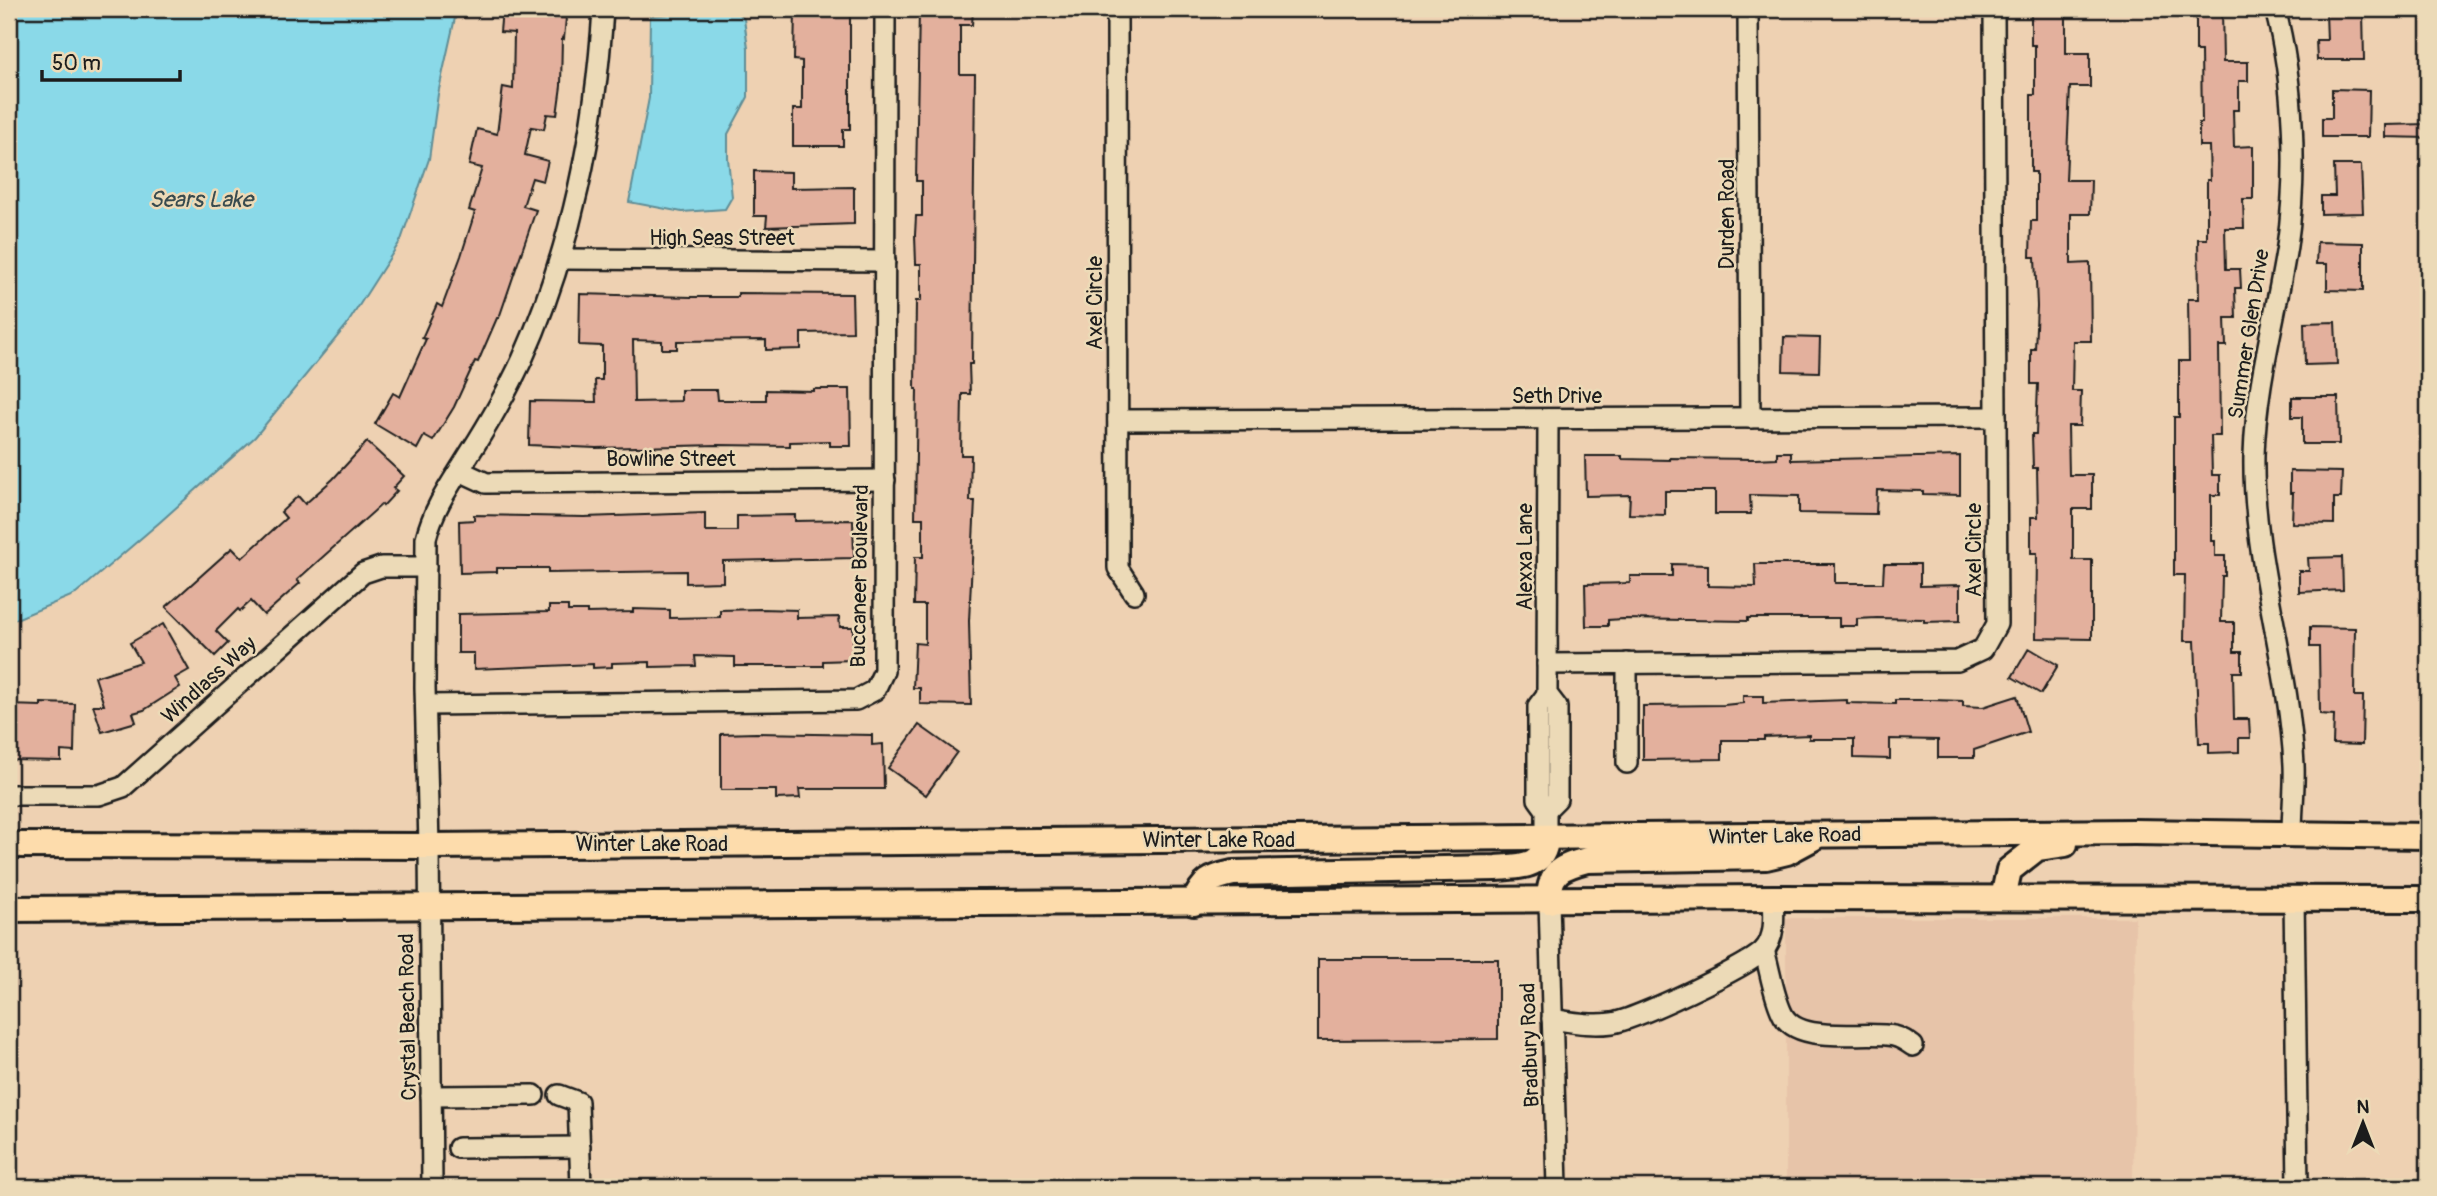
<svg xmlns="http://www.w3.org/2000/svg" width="2437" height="1196" viewBox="0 0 2437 1196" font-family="Pangolin,sans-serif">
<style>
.built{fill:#e7c4a9}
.water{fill:#8ad9e8;stroke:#5e8d96;stroke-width:2}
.building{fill:#e3b09d;stroke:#1c1c1c;stroke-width:2}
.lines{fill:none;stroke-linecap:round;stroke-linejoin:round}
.minor-casing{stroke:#1c1c1c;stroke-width:24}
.major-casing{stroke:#1c1c1c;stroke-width:30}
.minor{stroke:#ecdab7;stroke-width:19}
.major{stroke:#fddcac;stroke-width:24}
.labels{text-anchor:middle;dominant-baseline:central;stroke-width:5;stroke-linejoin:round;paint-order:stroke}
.street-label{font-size:21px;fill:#1c1c1c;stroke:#ecdab7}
.water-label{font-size:23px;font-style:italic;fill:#384b4f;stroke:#ecdab7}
</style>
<rect width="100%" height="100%" fill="#eed1b2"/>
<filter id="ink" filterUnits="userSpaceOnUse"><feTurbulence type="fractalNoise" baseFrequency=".0143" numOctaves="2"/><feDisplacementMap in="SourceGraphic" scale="14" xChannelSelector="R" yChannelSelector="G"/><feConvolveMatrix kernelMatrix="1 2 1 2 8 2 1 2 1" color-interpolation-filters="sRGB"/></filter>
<g filter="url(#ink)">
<!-- built -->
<polygon class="built" points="1786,918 2135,918 2133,1187 1786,1187"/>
<!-- water -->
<g class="water">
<polygon points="9,9 457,9 438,94 429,159 401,240 346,326 255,437 160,522 76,594 9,622"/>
<polygon points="706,11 735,11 744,19 748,48 748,97 728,134 728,158 732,197 725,209 682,212 629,202 649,98 650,16"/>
</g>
<!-- building -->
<g class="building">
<polygon points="502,9 555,9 555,17 566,18 564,39 562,38 561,86 557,115 547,114 544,129 531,127 525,155 548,161 543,181 532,178 523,206 536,210 499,318 497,318 478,362 475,361 454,407 433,441 424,436 417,449 375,424 393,393 400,397 426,339 422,338 437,304 442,307 461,256 475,212 469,210 482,168 469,165 477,129 497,134 503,87 513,89 514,33 500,32"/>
<polygon points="795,9 850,9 850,129 843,129 843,146 793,146 793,109 802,109 802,61 794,60"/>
<polygon points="919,9 973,9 972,25 960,25 960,74 975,74 972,364 969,364 970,394 962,394 961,455 971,455 970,501 975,501 969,621 971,705 920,704 920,688 913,688 915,643 925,644 925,605 914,605 915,557 923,557 923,518 915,518 917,389 915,389 916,301 921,301 921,264 916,264 915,235 916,216 922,216 922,181 916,181"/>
<polygon points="2196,9 2222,9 2223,62 2248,62 2248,81 2239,81 2239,110 2233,110 2234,147 2253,146 2253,199 2243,199 2244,228 2225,228 2226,269 2240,269 2241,288 2235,288 2236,318 2225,318 2226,346 2219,346 2220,436 2211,436 2212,475 2220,475 2220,495 2211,495 2211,541 2215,541 2215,556 2225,556 2225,576 2222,576 2221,622 2234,622 2234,652 2242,652 2242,672 2233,672 2234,719 2249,719 2250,738 2239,738 2239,752 2209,753 2209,743 2199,743 2195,641 2184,641 2185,575 2174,575 2174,417 2179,417 2179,361 2189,361 2188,299 2199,299 2198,239 2207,239 2207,180 2210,180 2209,146 2199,146 2199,123 2202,123 2201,51 2196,51"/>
<polygon points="2031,12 2066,12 2066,53 2090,53 2090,87 2070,87 2066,180 2091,180 2090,214 2071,214 2071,264 2090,263 2091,341 2073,341 2072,391 2081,391 2080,426 2068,426 2069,475 2092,475 2092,509 2073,509 2073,560 2092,560 2092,639 2036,638 2037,553 2031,553 2031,517 2038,517 2037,468 2033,468 2032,434 2036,434 2038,384 2031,384 2031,349 2035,349 2037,306 2035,257 2030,257 2031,221 2036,221 2036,172 2031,172 2031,95 2035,95 2035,45 2031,45"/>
<polygon points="2363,12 2364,60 2317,60 2316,40 2327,40 2326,13"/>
<polygon points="2332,89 2369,90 2368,137 2322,137 2322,118 2332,118"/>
<polygon points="2428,124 2428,138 2385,137 2385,125"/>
<polygon points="2334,165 2361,165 2363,213 2321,214 2321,196 2335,196"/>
<polygon points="754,171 791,172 791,188 854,187 854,224 766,227 767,216 754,216"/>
<polygon points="2317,242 2363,243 2363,291 2327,290 2327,264 2316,264"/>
<polygon points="738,293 852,294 853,332 801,333 801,349 766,350 766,340 677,341 677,349 662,349 662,341 633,340 634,402 681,401 681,390 717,390 718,400 766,400 766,390 814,391 814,389 850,389 851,446 830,446 830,441 790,442 790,446 718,445 596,448 529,445 530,401 596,402 595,380 602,380 602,346 579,345 580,294 691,297 738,297"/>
<polygon points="2335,322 2337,364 2305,365 2304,323"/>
<polygon points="1784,337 1820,338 1819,372 1783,371"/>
<polygon points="2292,397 2338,397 2339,444 2302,444 2302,417 2292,417"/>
<polygon points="367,442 404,476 393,488 397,491 383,506 382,504 297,580 300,583 264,615 251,601 240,611 238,609 216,631 228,643 215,656 166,607 232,548 242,558 286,518 281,512 298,496 305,504 333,479"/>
<polygon points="1777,452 1791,452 1791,460 1960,456 1960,495 1923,494 1923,491 1877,490 1876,514 1799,513 1799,496 1750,495 1751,514 1715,514 1715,491 1665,491 1665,515 1629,514 1630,495 1586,496 1585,456 1622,456 1622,459 1670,460 1670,458 1755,459 1777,458"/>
<polygon points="2290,471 2342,472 2341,498 2334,498 2334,524 2292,523 2293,493 2290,493"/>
<polygon points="705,513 705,531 737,531 737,516 795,515 795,521 853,520 854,558 723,561 723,582 686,583 686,571 548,573 548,568 497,568 497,572 460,573 459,521 474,520 474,515 584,517"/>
<polygon points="2342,557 2343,590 2299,592 2299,571 2309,571 2308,558"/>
<polygon points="1672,564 1708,565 1708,586 1756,587 1755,564 1835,564 1835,583 1883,583 1884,564 1920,564 1920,586 1960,585 1960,621 1924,622 1924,619 1877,618 1857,619 1857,626 1839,626 1839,618 1748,618 1748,621 1623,619 1608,620 1608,626 1586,626 1585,584 1630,583 1630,576 1672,576"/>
<polygon points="549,606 568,606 568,611 587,611 587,613 633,612 633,609 670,610 670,618 720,617 720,610 761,609 797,610 797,618 839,617 840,627 853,627 853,660 823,661 823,666 735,666 735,657 695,656 696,666 650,667 650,662 612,663 612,667 593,668 593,664 474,669 474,653 458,653 458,614 549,612"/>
<polygon points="163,624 189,670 175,678 180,687 144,710 133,713 136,722 102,732 93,705 104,705 95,677 141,662 130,643"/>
<polygon points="2310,627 2355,628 2354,696 2363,696 2362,745 2333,744 2334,715 2320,714 2319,647 2310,647"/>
<polygon points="2029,648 2058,665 2041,694 2012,677"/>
<polygon points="1743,696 1763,696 1763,703 1847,700 1847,703 1895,704 1895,700 1932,700 1963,701 1963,706 1983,707 2017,696 2028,732 1974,750 1974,758 1938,758 1938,740 1890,739 1890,759 1854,758 1854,739 1809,739 1809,735 1764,737 1764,740 1722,740 1722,759 1643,760 1643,706 1724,705 1743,703"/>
<polygon points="41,703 75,704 74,752 61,751 61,761 9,760 9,705 41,706"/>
<polygon points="919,725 957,752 926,795 888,768"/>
<polygon points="756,733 872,735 872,745 883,744 884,789 799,789 800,798 776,799 776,790 721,790 721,734"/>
<polygon points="1318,959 1498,959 1498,1039 1318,1040"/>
</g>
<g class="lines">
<!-- minor casing -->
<g class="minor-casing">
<g id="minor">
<polyline points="1117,9 1118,568 1134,593"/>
<polyline points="1748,9 1750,418"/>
<path d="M2275,9C2294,81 2298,172 2287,246C2276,316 2256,384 2254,455C2252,560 2289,661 2294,765C2295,788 2292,811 2292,834"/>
<polyline points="560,259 885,261"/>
<polyline points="1118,420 1996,417"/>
<polyline points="460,471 486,483 885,480"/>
<polyline points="1627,663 1627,763"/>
<polyline points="1547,664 1957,661 1983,649 1997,624 1994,9"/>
<polyline points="426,705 856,700 875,690 884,671 885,9"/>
<polyline points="9,795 99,795 123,787 363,573 381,567 426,567"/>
<polyline points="1546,810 1557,799 1557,707 1547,694 1548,419"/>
<polyline points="1546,838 1546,810 1538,799 1538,706 1547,694"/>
<polyline points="2294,898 2298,1187"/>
<polyline points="1549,901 1557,1187"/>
<path d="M1764,950C1770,970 1773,994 1782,1013C1796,1046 1865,1030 1894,1036C1902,1038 1906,1041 1913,1046"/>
<path d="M1552,1019C1572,1022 1591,1026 1612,1023C1635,1020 1747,967 1763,951C1776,938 1774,915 1773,898"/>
<polyline points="559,1095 578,1102 581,1187"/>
<polyline points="431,1096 534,1095"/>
<polyline points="458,1148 580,1147"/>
<path d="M432,1187L429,846L425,687L426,538C434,506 453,481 470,453C489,423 507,392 522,360C571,251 596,128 603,9"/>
</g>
</g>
<!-- major casing -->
<g class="major-casing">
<g id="major">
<polyline points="9,845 429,846 2134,832 2428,836"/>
<polyline points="2003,898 2009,870 2037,848 2065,844"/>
<path d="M1549,901C1549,871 1561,867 1587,860L1766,857L1787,852L1813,838"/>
<path d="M1194,903C1203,881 1210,878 1233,873L1496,868C1519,866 1545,868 1546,838"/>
<polyline points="9,909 1773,898 2428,899"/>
</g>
</g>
<!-- minor -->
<use href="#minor" class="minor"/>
<!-- major -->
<use href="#major" class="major"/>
</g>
</g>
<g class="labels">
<!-- street labels -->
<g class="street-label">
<text transform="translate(1727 214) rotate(-90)">Durden Road</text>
<text x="722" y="238">High Seas Street</text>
<text transform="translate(1095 303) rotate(-90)">Axel Circle</text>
<text transform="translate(2249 334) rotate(-81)">Summer Glen Drive</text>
<text x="1557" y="396">Seth Drive</text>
<text x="671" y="459">Bowline Street</text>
<text transform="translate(1974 550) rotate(-90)">Axel Circle</text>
<text transform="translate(1525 557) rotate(-90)">Alexxa Lane</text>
<text transform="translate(860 576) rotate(-89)">Buccaneer Boulevard</text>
<text transform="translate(209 680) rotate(-42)">Windlass Way</text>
<text transform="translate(1785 836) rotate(-1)">Winter Lake Road</text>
<text x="1219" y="840">Winter Lake Road</text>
<text x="652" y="844">Winter Lake Road</text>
<text transform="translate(408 1017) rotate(-91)">Crystal Beach Road</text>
<text transform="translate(1530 1045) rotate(-92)">Bradbury Road</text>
</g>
<!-- water labels -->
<g class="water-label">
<text x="201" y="199">Sears Lake</text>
</g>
</g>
<!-- margin -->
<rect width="2437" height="1196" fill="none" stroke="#ecdab7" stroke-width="35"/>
<rect x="18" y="18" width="2402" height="1161" fill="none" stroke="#1c1c1c" stroke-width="2.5" filter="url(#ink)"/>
<!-- north arrow -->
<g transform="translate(2363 1123)" stroke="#ecdab7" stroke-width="5" paint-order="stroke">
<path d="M0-5L12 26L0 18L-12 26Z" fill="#1c1c1c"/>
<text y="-10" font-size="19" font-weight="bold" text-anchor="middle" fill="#1c1c1c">N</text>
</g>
<!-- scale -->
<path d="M42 70v10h138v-10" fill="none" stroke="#1c1c1c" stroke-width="3.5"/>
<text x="52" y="70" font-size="21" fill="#1c1c1c" stroke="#ecdab7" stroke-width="5" paint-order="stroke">50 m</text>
</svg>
